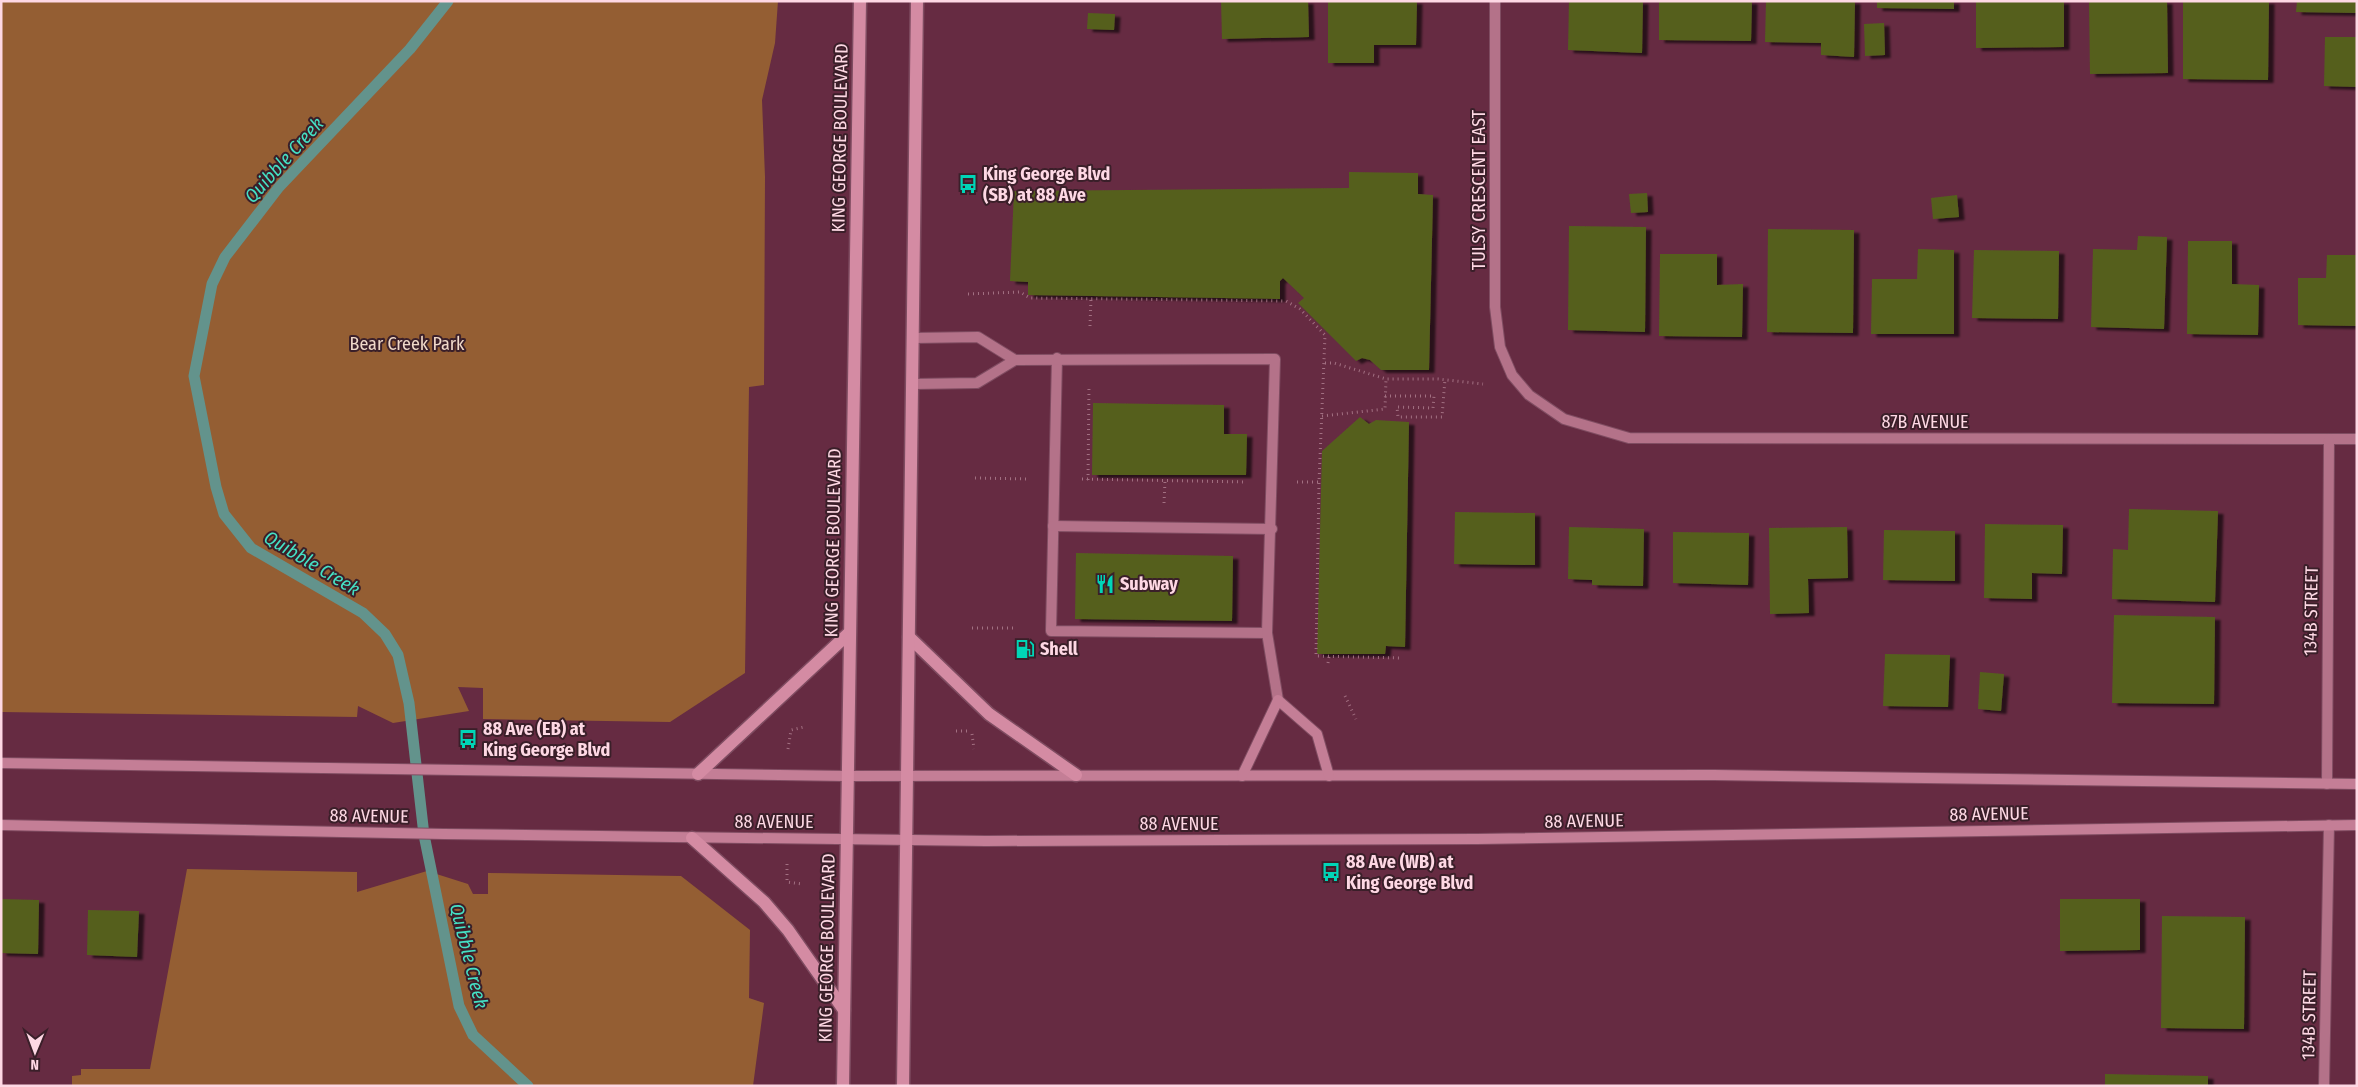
<svg xmlns="http://www.w3.org/2000/svg" width="2358" height="1087" viewBox="0 0 2358 1087" font-family="'Fira Sans Condensed',sans-serif">
<style>
.green{fill:#945e33}
.lines{fill:none;stroke-linecap:round;stroke-linejoin:round}
.stream{stroke:#63938c;stroke-width:11}
.building{fill:#555f1e;filter:url(#shadow)}
.lane-casing{stroke:#7f4c61;stroke-width:12}
.street-casing{stroke:#7f4c61;stroke-width:12}
.secondary-casing{stroke:#7f4c61;stroke-width:12}
.primary-casing{stroke:#7f4c61;stroke-width:15}
.path{stroke:#a27082;stroke-width:3;stroke-dasharray:1 4;stroke-linecap:butt}
.lane{stroke:#b47289;stroke-width:10}
.street{stroke:#b47289;stroke-width:10}
.secondary{stroke:#c47e96;stroke-width:10}
.primary{stroke:#d48ba3;stroke-width:12}
.labels{text-anchor:middle;dominant-baseline:central;stroke-width:4;stroke-linejoin:round;paint-order:stroke}
.street-label{font-size:18px;fill:#fed8e4;stroke:#3a1f29}
.poi-label{font-size:18px;font-weight:bold;fill:#fed8e4;stroke:#3a1f29;text-anchor:start}
.park-label{font-size:18px;fill:#f0d9c9;stroke:#3a1f29}
.water-label{font-size:19px;font-style:italic;fill:#45e1c5;stroke:#3a1f29}
</style>
<defs>
<filter id="shadow"><feDropShadow dx="5.5" dy="3" stdDeviation="1" flood-color="#0009"/></filter>
</defs>
<rect width="100%" height="100%" fill="#662b42"/>
<!-- green -->
<g class="green">
<polygon points="1,1 778,1 775,43 762,100 765,177 764,385 749,387 745,673 670,722 483,719 483,688 458,687 469,711 393,723 358,706 357,717 1,712"/>
<polygon points="187,869 357,872 357,892 427,871 468,884 473,894 488,894 488,873 681,876 750,930 749,998 764,1003 753,1086 72,1086 72,1076 81,1075 81,1069 150,1069"/>
</g>
<g class="lines">
<!-- stream -->
<polyline class="stream" points="448,1 410,49 279,187 225,257 212,284 194,376 216,487 224,514 251,548 363,613 385,634 398,655 409,703 424,835 459,1006 473,1035 528,1086"/>
</g>
<!-- building -->
<g class="building">
<polygon points="1221,1 1308,1 1309,37 1222,39"/>
<polygon points="1328,1 1417,1 1416,45 1374,45 1374,63 1328,63"/>
<polygon points="1569,1 1643,1 1642,53 1568,50"/>
<polygon points="1659,1 1752,1 1751,41 1659,40"/>
<polygon points="1766,1 1855,1 1854,57 1821,55 1821,43 1765,42"/>
<polygon points="1877,1 1954,1 1954,9 1877,8"/>
<polygon points="1976,1 2064,1 2064,47 1976,48"/>
<polygon points="2089,1 2167,1 2168,73 2090,74"/>
<polygon points="2183,1 2269,1 2268,80 2183,79"/>
<polygon points="2297,1 2357,1 2357,13 2296,12"/>
<polygon points="1088,13 1115,14 1114,30 1087,29"/>
<polygon points="1884,23 1885,55 1865,56 1864,24"/>
<polygon points="2325,37 2357,37 2357,87 2324,86"/>
<polygon points="1349,172 1418,173 1418,194 1433,195 1429,370 1381,370 1370,360 1362,358 1356,361 1298,303 1304,298 1283,278 1280,281 1280,299 1028,295 1028,282 1010,281 1014,191 1349,188"/>
<polygon points="1647,193 1648,212 1631,213 1629,194"/>
<polygon points="1957,195 1959,217 1933,219 1931,198"/>
<polygon points="1569,226 1646,227 1645,332 1568,330"/>
<polygon points="1768,229 1854,230 1853,333 1767,332"/>
<polygon points="2138,236 2167,237 2164,329 2091,327 2093,249 2137,250"/>
<polygon points="2188,241 2232,241 2232,284 2259,285 2258,335 2187,334"/>
<polygon points="1918,249 1954,250 1954,334 1871,334 1872,279 1917,279"/>
<polygon points="1974,250 2059,251 2058,319 1972,318"/>
<polygon points="1660,254 1717,254 1717,285 1743,284 1742,337 1659,336"/>
<polygon points="2327,255 2357,255 2357,326 2298,325 2298,278 2326,278"/>
<polygon points="1093,403 1224,405 1224,434 1247,434 1246,475 1092,475"/>
<polygon points="1360,417 1369,424 1376,420 1409,422 1405,647 1386,646 1385,654 1317,654 1322,451"/>
<polygon points="2129,509 2218,511 2215,602 2112,599 2113,549 2128,550"/>
<polygon points="1455,512 1535,513 1535,565 1454,564"/>
<polygon points="1985,524 2063,525 2062,574 2032,573 2032,599 1984,598"/>
<polygon points="1569,527 1644,529 1643,586 1592,585 1592,580 1568,579"/>
<polygon points="1847,527 1848,578 1808,579 1809,613 1770,614 1769,528"/>
<polygon points="1884,530 1955,531 1955,581 1883,580"/>
<polygon points="1673,532 1749,533 1748,585 1673,583"/>
<polygon points="1076,553 1233,556 1232,621 1075,619"/>
<polygon points="2114,615 2215,617 2214,704 2112,703"/>
<polygon points="1885,654 1950,655 1948,707 1883,706"/>
<polygon points="1980,672 2004,674 2001,711 1978,709"/>
<polygon points="1,899 39,900 38,954 1,953"/>
<polygon points="2060,899 2140,899 2140,950 2060,951"/>
<polygon points="88,910 139,911 137,957 87,955"/>
<polygon points="2162,916 2245,917 2244,1029 2161,1028"/>
<polygon points="2105,1074 2208,1076 2208,1086 2105,1086"/>
</g>
<g class="lines">
<!-- lane casing -->
<g class="lane-casing">
<g id="lane">
<polyline points="913,338 978,337 1015,360"/>
<polyline points="1057,358 1051,631 1267,633"/>
<polyline points="913,384 977,383 1015,360 1275,359 1267,633 1278,700"/>
<polyline points="1053,526 1272,529"/>
</g>
</g>
<!-- street casing -->
<g class="street-casing">
<g id="street">
<polyline points="1495,1 1495,307 1500,347 1512,375 1529,395 1564,419 1629,438 2357,439"/>
<polyline points="2327,784 2329,439"/>
<polyline points="2324,1086 2329,825"/>
</g>
</g>
<!-- secondary casing -->
<g class="secondary-casing">
<g id="secondary">
<polyline points="1,763 847,776 1714,775 2357,784"/>
<polyline points="1242,776 1278,700 1317,734 1329,776"/>
<polyline points="1,825 444,834 986,841 1477,839 2357,825"/>
</g>
</g>
<!-- primary casing -->
<g class="primary-casing">
<g id="primary">
<polyline points="909,637 989,714 1076,775"/>
<polyline points="698,774 848,634"/>
<polyline points="692,838 764,902 788,930 844,1010"/>
<polyline points="843,1086 860,1"/>
<polyline points="903,1086 917,1"/>
</g>
</g>
<!-- path -->
<g class="path">
<polyline points="968,294 1020,292 1030,298 1286,301 1300,309 1325,335 1319,482 1316,656 1400,658"/>
<polyline points="1090,326 1091,298"/>
<polyline points="1325,363 1334,363 1386,379 1438,379 1483,384"/>
<polyline points="1385,396 1434,396 1433,408 1397,407 1398,417 1442,417 1445,379"/>
<polyline points="1322,416 1385,409 1386,379"/>
<polyline points="975,478 1030,479"/>
<polyline points="1082,479 1246,482"/>
<polyline points="1088,480 1089,385"/>
<polyline points="1297,482 1319,482"/>
<polyline points="1164,503 1165,481"/>
<polyline points="972,628 1013,628"/>
<polyline points="1328,663 1329,657"/>
<polyline points="1345,696 1356,719"/>
<polyline points="956,731 969,731"/>
<polyline points="972,734 974,749"/>
<polyline points="788,749 791,730 804,727"/>
<polyline points="787,864 787,882 802,884"/>
</g>
<!-- lane -->
<use href="#lane" class="lane"/>
<!-- street -->
<use href="#street" class="street"/>
<!-- secondary -->
<use href="#secondary" class="secondary"/>
<!-- primary -->
<use href="#primary" class="primary"/>
</g>
<!-- icons -->
<defs>
<g id="bus-bare" transform="scale(1.5)"><path d="M-5-6H5V4H4V6H2V4H-2V6H-4V4H-5ZM-3.5-4V0h7V-4ZM-3.5 1.2v1.5H-2V1.2ZM2 1.2v1.5H3.5V1.2Z" fill="#00d5b7" stroke="#3a1f29" stroke-width="2.5" paint-order="stroke"/></g>
<g id="restaurant-bare" transform="scale(1.5)"><path d="M-5-6h1v4h1v-4h1v4h1v-4h1v5L-1.5 .5V6h-2V.5L-5-1ZM5-6V6H3V1.5H1.5Q1.5-4 5-6Z" fill="#00d5b7" stroke="#3a1f29" stroke-width="2.5" paint-order="stroke"/></g>
<g id="fuel-bare" transform="scale(1.5)"><path d="M-5.5-6h7V0h2V4h1.3V-2.5L3-4.5l.8-.8L6-3V5H2.5V1h-1V6h-7ZM-4.2-4.7v3.2H.2V-4.7Z" fill="#00d5b7" stroke="#3a1f29" stroke-width="2.5" paint-order="stroke"/></g>
</defs>
<g fill-rule="evenodd">
<use href="#bus-bare" x="968" y="184"/>
<use href="#restaurant-bare" x="1105" y="584"/>
<use href="#fuel-bare" x="1025" y="649"/>
<use href="#bus-bare" x="468" y="739"/>
<use href="#bus-bare" x="1331" y="872"/>
</g>
<g class="labels">
<!-- street labels -->
<g class="street-label">
<text transform="translate(840 138) rotate(-89)">KING GEORGE BOULEVARD</text>
<text transform="translate(1479 190) rotate(-90)">TULSY CRESCENT EAST</text>
<text x="1925" y="422">87B AVENUE</text>
<text transform="translate(833 543) rotate(-89)">KING GEORGE BOULEVARD</text>
<text transform="translate(2311 611) rotate(-89)">134B STREET</text>
<text transform="translate(1989 814) rotate(-1)">88 AVENUE</text>
<text transform="translate(369 816) rotate(1)">88 AVENUE</text>
<text transform="translate(1584 821) rotate(-1)">88 AVENUE</text>
<text x="774" y="822">88 AVENUE</text>
<text x="1179" y="824">88 AVENUE</text>
<text transform="translate(827 948) rotate(-89)">KING GEORGE BOULEVARD</text>
<text transform="translate(2309 1015) rotate(-89)">134B STREET</text>
</g>
<!-- poi labels -->
<g class="poi-label">
<text x="983" y="174">King George Blvd<tspan x="983" dy="21">(SB) at 88 Ave</tspan></text>
<text x="1120" y="584">Subway</text>
<text x="1040" y="649">Shell</text>
<text x="483" y="729">88 Ave (EB) at<tspan x="483" dy="21">King George Blvd</tspan></text>
<text x="1346" y="862">88 Ave (WB) at<tspan x="1346" dy="21">King George Blvd</tspan></text>
</g>
<!-- park labels -->
<g class="park-label">
<text x="407" y="344">Bear Creek Park</text>
</g>
<!-- water labels -->
<g class="water-label">
<text transform="translate(284 160) rotate(-48)">Quibble Creek</text>
<text transform="translate(312 563) rotate(31)">Quibble Creek</text>
<text transform="translate(469 956) rotate(76)">Quibble Creek</text>
</g>
</g>
<!-- border -->
<rect width="2358" height="1087" fill="none" stroke="#fed8e4" stroke-width="5"/>
<!-- north arrow -->
<g transform="translate(35 1052) rotate(181)" stroke="#3a1f29" stroke-width="4" paint-order="stroke">
<path d="M0-4L9 19L0 12L-9 19Z" fill="#fed8e4"/>
<text y="-8" font-size="14" font-weight="bold" text-anchor="middle" fill="#fed8e4">N</text>
</g>
</svg>
